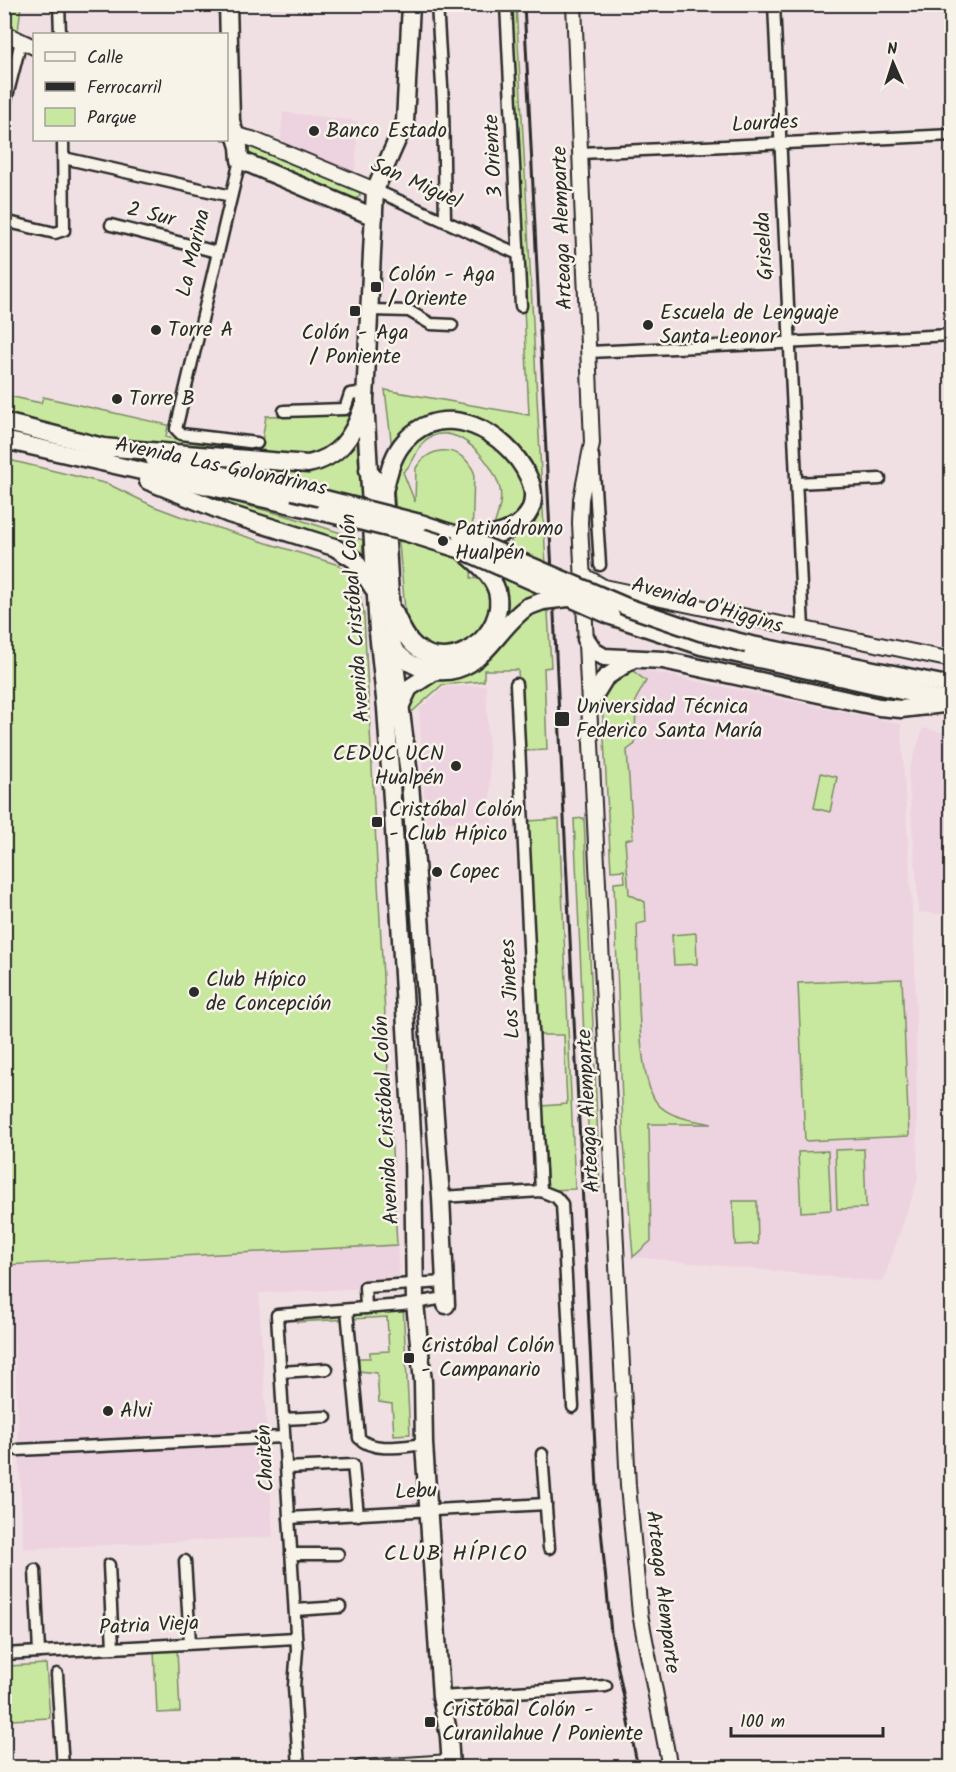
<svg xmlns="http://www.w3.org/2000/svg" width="956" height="1772" viewBox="0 0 956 1772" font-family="Kalam,sans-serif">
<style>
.built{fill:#edd3df}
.green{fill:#c9e89f;stroke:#7a8a65;stroke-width:1.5}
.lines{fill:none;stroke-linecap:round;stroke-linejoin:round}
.street-casing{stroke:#2b2b2b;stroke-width:15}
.secondary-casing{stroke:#2b2b2b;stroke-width:18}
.primary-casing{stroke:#2b2b2b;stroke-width:21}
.street{stroke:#f7f3e8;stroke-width:10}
.secondary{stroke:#f7f3e8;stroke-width:14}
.primary{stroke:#f7f3e8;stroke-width:16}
.rail{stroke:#2b2b2b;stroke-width:3}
.primary-bridge-casing{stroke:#2b2b2b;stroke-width:21;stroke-linecap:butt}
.primary-bridge{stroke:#f7f3e8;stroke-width:16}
.poi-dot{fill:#2b2b2b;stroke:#f7f3e8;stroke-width:2}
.labels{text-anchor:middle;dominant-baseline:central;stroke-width:5;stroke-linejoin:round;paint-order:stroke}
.street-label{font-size:21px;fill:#2b2b2b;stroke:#f7f3e8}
.poi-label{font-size:21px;fill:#2b2b2b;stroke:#f7f3e8;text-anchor:start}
.neighbourhood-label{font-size:22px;letter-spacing:1.5px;fill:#2b2b2b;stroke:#f7f3e8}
</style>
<rect width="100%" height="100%" fill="#f1e0e3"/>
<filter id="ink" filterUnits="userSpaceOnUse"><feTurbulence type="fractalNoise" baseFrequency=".0167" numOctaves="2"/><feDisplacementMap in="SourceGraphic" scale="12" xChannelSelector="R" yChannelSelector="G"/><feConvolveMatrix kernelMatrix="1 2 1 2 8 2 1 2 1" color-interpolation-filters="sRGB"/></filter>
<g filter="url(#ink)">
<!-- built -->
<g class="built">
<polygon points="283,112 358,121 355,176 280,147"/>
<polygon points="628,667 901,724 915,957 918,1180 883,1282 633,1257 623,1130 614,883 625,882 625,878 624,870 611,871 602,701"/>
<polygon points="486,685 492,823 426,822 419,709 445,687"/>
<polygon points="923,728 951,734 951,915 919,912 908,773"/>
<polygon points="397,1245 400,1287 259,1293 273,1537 23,1549 11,1264"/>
</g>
<!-- green -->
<g class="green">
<polygon points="4,5 21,5 18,32 5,26"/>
<path d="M510,5H516L546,566L514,551L510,538L536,490C517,464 487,405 448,415C435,419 405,440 392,448L385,390L529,415Z"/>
<polygon points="253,147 359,190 360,196 353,201 247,155 249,148"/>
<polygon points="4,395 41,403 43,397 168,425 166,437 183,441 261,447 266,416 352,414 340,440 315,457 106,439 16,416 5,411"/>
<path d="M450,425L487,437L515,468L525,490L521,511L515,522L493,530C496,517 503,503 500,489C494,464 460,422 430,437C416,444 416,463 403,472L415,502L416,468C430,444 462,445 474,472L471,578L479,579L493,595L487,624L463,647L438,651L416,639L406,621L394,489L395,472L414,439Z"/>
<polygon points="357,441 361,498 191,460 319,468 332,464"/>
<path d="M5,459L108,484L153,506L185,518L339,565C356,577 361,595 364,615L397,1245L5,1265Z"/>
<polygon points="185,489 291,517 363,540 362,559"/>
<polygon points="499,576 539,594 520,602 502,621"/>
<polygon points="540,609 548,612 551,667 544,668 547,750 523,751 518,670 484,670 484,681 442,685 404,719 411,694 525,615"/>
<path d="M628,667L646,681L636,699L635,744L627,750L633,838L625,840L629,894L645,902L646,922L637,924C639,962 635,1076 657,1103C669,1118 694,1120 712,1124H649L651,1241L633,1257L623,1130L614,883L625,882L624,870L611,871L602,701L608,685Z"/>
<polygon points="821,773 837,777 830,812 814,808"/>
<polygon points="584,818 600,1188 591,1189 574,819"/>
<polygon points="559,819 575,1189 548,1190 542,1106 567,1104 564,1035 539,1035 528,821"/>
<polygon points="696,933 697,964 674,965 672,935"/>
<polygon points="902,979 909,1136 805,1141 798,983"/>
<polygon points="864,1149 866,1208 837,1209 835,1150"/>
<polygon points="828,1151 831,1210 801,1212 798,1152"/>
<polygon points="733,1201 757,1201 758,1244 735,1245"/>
<polygon points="403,1306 410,1434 394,1435 392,1404 379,1402 377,1373 359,1371 359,1358 370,1358 370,1352 389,1351 387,1317 297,1322 296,1312"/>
<polygon points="177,1650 180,1712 157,1713 154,1651"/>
<polygon points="46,1664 50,1718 11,1720 8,1666"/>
</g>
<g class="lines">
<!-- street casing -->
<g class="street-casing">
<g id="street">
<polyline points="59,4 60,34"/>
<polyline points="437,4 443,102 445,221"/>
<polyline points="506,4 521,306"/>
<polyline points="774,4 803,629"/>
<polyline points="4,108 21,41"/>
<polyline points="581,153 952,135"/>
<polyline points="64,158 231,196"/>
<polyline points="240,160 176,429 181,434 257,443"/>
<polyline points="375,190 518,254"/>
<polyline points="4,221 55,233 64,230 63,140"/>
<polyline points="111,225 217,252"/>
<polyline points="371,310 409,311 431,324 452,325"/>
<polyline points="589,352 952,335"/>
<polyline points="284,411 345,409 350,394 366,392"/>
<polyline points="593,456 600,565"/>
<polyline points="796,483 880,479"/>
<polyline points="516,684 541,1191"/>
<polyline points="441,1197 541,1191 556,1197 562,1204 573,1407"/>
<polyline points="366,1308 365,1287 444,1282"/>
<path d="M347,1310L359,1438C374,1453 404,1446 424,1444"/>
<polyline points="281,1372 327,1369"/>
<polyline points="283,1419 326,1417"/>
<polyline points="18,1450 284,1437"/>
<polyline points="542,1454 549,1548"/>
<polyline points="286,1468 353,1465 358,1515"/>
<polyline points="289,1518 546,1504"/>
<polyline points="291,1554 338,1554"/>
<polyline points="185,1561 190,1643"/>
<polyline points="109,1565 113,1648"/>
<polyline points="35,1570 39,1652"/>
<polyline points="295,1610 340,1607"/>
<polyline points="4,1654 296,1638"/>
<polyline points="57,1674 63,1768"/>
<polyline points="441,1697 606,1686"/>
<polyline points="722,1767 722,1768"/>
<polyline points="299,1768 294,1686 297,1650 277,1315 402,1305 445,1298"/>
</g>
</g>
<!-- secondary casing -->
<g class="secondary-casing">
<g id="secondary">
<polyline points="574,4 592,443 581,499 580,523 628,1486 640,1614 670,1768"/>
<polyline points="4,33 34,47"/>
<polyline points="228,133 252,139 375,190"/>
<polyline points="583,575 604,587 952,660"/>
<polyline points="360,1768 450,1762"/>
</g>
</g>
<!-- primary casing -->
<g class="primary-casing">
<g id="primary">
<polyline points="228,4 231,121 239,147 240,160 374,217"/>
<polyline points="411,4 405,122 375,190 365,400 378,632 386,708 400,922 413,1151 415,1303 423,1382 424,1444 441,1697 449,1736 451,1768"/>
<polyline points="4,422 111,449"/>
<polyline points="4,440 323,512"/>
<path d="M102,447L308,464C338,458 353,437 362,409"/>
<polyline points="154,459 293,491"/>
<polyline points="368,470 384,491 393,648 410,783 441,1197 446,1305"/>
<polyline points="148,481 229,514 334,547 355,560 373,588"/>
<path d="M384,491C389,473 392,455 405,441C444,397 507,432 528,476C549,521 500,541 464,536C449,534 434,527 420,523"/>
<path d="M394,612C400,624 405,639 416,647C452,677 508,634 497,591C492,575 477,563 464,552"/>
<polyline points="611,616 701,646 942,700"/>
<polyline points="586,639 594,651 604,657 663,660 879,707 901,709 952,703"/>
<polyline points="747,644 952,686"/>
<path d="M391,645C400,658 414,667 429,670C480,680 493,631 527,607"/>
<polyline points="589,704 605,678 633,659"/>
<polyline points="401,705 409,688 435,671"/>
</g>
</g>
<!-- street -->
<use href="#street" class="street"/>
<!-- secondary -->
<use href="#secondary" class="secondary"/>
<!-- primary -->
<use href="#primary" class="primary"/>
<!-- rail -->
<polyline class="rail" points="524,4 597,1488 611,1633 638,1768"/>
<!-- primary-bridge casing -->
<g class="primary-bridge-casing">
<g id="primary-bridge">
<polyline points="293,491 420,523"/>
<polyline points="323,512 408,533 462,550 611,616"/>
<polyline points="461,536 627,607 700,632 747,644"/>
<polyline points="527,607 543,601 568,598"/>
</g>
</g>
<!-- primary-bridge -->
<use href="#primary-bridge" class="primary-bridge"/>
</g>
</g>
<!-- markers -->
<g class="poi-dot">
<circle cx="314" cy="131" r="6"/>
<rect x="370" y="281" width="12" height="12" rx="3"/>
<rect x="349" y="305" width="12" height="12" rx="3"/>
<circle cx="648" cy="325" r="6"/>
<circle cx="156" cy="330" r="6"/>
<circle cx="117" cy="399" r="6"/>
<circle cx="443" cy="541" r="6"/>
<rect x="554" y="711" width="16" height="16" rx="3"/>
<circle cx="456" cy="766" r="6"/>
<rect x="371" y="816" width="12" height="12" rx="3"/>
<circle cx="437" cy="872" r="6"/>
<circle cx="194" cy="992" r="6"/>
<rect x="403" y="1352" width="12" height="12" rx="3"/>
<circle cx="108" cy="1411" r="6"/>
<rect x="424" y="1716" width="12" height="12" rx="3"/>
</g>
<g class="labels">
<!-- street labels -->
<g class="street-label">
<text transform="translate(765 124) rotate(-3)">Lourdes</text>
<text transform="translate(494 156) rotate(-93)">3 Oriente</text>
<text transform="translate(416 184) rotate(24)">San Miguel</text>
<text transform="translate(151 215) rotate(14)">2 Sur</text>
<text transform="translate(563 228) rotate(-92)">Arteaga Alemparte</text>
<text transform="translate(765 246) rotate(-93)">Griselda</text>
<text transform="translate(194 253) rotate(-77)">La Marina</text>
<text transform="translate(221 467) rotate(12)">Avenida Las Golondrinas</text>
<text transform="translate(707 606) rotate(16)">Avenida O'Higgins</text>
<text transform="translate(356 618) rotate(-94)">Avenida Cristóbal Colón</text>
<text transform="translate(511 989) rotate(-93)">Los Jinetes</text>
<text transform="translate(589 1111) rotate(-93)">Arteaga Alemparte</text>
<text transform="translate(387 1120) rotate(-93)">Avenida Cristóbal Colón</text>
<text transform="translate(266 1458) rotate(-93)">Chaitén</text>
<text transform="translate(416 1492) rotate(-3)">Lebu</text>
<text transform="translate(662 1592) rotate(83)">Arteaga Alemparte</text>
<text transform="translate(149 1626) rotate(-3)">Patria Vieja</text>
</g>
<!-- poi labels -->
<g class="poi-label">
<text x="326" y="131">Banco Estado</text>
<text x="388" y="275">Colón - Aga<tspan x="388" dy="24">/ Oriente</tspan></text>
<text x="660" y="313">Escuela de Lenguaje<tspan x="660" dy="24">Santa Leonor</tspan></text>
<text x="168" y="330">Torre A</text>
<text x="355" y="333" text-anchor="middle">Colón - Aga<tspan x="355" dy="24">/ Poniente</tspan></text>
<text x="129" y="399">Torre B</text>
<text x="455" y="529">Patinódromo<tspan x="455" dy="24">Hualpén</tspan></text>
<text x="576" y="707">Universidad Técnica<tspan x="576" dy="24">Federico Santa María</tspan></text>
<text x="444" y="754" text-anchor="end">CEDUC UCN<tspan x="444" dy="24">Hualpén</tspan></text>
<text x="389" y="810">Cristóbal Colón<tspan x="389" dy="24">- Club Hípico</tspan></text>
<text x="449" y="872">Copec</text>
<text x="206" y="980">Club Hípico<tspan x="206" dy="24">de Concepción</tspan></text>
<text x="421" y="1346">Cristóbal Colón<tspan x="421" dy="24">- Campanario</tspan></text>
<text x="120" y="1411">Alvi</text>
<text x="442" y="1710">Cristóbal Colón -<tspan x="442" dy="24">Curanilahue / Poniente</tspan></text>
</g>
<!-- neighbourhood labels -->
<g class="neighbourhood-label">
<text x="456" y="1554">CLUB HÍPICO</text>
</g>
</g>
<!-- margin -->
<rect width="956" height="1772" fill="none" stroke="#f7f3e8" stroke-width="24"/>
<rect x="12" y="12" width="932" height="1748" fill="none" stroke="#2b2b2b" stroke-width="2" filter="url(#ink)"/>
<!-- legend -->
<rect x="33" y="33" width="195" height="108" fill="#f7f3e8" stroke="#a5a39c" stroke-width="1.5"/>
<rect x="45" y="52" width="30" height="9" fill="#f7f3e8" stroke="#a5a39c" stroke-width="1.5"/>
<text x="87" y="63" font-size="18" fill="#2b2b2b">Calle</text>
<rect x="45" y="82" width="30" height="9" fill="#2b2b2b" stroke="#a5a39c" stroke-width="1.5"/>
<text x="87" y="93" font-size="18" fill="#2b2b2b">Ferrocarril</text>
<rect x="45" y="108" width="30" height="18" fill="#c9e89f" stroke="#a5a39c" stroke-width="1.5"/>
<text x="87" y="123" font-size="18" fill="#2b2b2b">Parque</text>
<!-- north arrow -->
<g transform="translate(893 63) rotate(357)" stroke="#f7f3e8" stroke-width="4.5" paint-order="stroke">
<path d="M0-4.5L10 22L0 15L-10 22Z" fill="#2b2b2b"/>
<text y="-9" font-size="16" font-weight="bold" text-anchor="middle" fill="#2b2b2b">N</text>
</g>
<!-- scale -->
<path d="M731 1727v9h152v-9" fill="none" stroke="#2b2b2b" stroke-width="3"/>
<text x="740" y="1727" font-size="18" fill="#2b2b2b" stroke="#f7f3e8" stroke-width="4.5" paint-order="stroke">100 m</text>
</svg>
